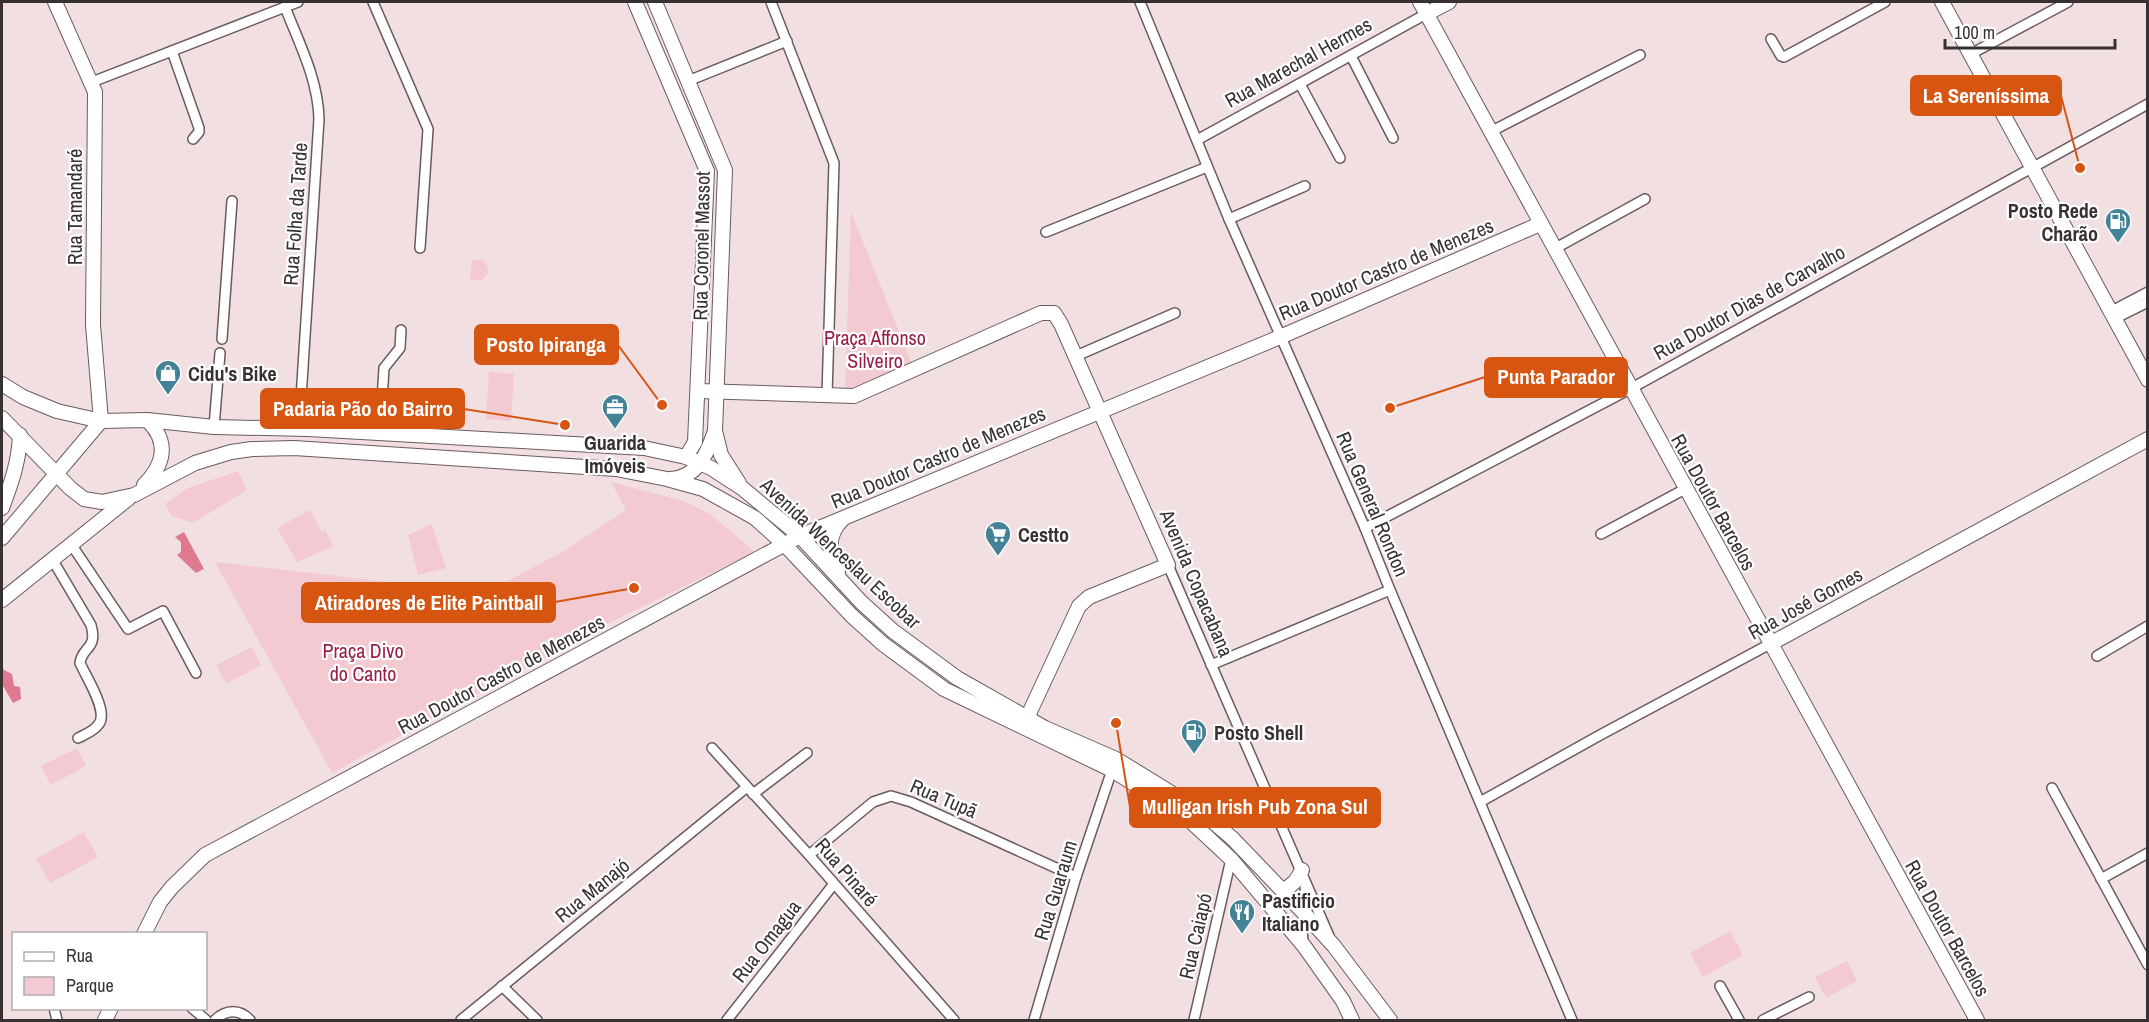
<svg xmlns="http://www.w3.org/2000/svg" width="2149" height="1022" viewBox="0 0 2149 1022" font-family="'Archivo Narrow',sans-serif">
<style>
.green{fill:#f3cad1}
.water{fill:#de7990}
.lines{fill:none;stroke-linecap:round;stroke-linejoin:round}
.street-casing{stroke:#6b5b5d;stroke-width:12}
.secondary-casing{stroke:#6b5b5d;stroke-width:16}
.street{stroke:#fff;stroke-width:9}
.secondary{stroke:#fff;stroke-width:14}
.labels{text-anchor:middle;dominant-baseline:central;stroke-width:4.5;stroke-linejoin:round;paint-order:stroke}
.street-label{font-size:20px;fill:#383132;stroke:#fff}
.poi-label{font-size:20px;font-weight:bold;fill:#383132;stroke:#fff;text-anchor:start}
.park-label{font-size:20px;fill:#971e48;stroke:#fff}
.leader{fill:none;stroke:#d65510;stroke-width:2}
.callout-dot{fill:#d65510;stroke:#fff;stroke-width:2}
.callout{fill:#d65510;stroke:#d65510;stroke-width:2}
.callout-label{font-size:21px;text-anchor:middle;font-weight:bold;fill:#fff}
</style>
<rect width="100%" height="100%" fill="#f2dfe2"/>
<!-- green -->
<g class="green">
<polygon points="851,212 912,364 865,386 845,389"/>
<polygon points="472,260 483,260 488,267 488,273 482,280 470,280"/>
<polygon points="489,372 514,374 511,421 486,419"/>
<polygon points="238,471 247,490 193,523 172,516 165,504 188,488"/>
<polygon points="611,482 684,501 710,514 755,552 609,623 332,773 215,562 485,593 564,551 626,510"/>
<polygon points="310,510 322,532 325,530 334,546 297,562 277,528"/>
<polygon points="432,524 446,568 418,575 408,535"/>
<polygon points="252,647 261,665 226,684 216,665"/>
<polygon points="77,748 86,766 51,785 41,766"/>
<polygon points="84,832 98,857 50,883 36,859"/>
<polygon points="1730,931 1743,955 1703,977 1690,953"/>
<polygon points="1847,961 1857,981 1826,998 1815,977"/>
</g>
<!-- water -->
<g class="water">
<polygon points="184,532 204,569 196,573 177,555 181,552 181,542 175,537"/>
<polygon points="2,666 4,670 12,674 14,686 20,687 21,699 13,703 2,684"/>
</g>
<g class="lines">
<!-- street casing -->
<g class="street-casing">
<g id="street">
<polyline points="373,2 428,129 420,248"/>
<polyline points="771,2 834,163 827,395"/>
<polyline points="1140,2 1229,219 1365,528 1390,590 1572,1020"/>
<path d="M285,7C299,43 318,79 319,119L299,429"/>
<polyline points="1771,39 1781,56 1784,57 1885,2"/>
<polyline points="172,51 199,128 199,132 193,139"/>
<polyline points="1969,55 2068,2"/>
<polyline points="1351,56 1393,138"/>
<polyline points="688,81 787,41"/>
<polyline points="92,82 298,2"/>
<polyline points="1300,84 1340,158"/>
<polyline points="1490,132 1640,55"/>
<polyline points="1197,140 1426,14"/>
<polyline points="1229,219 1305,186"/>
<polyline points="1046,232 1207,167"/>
<polyline points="1554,249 1645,199"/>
<polyline points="2110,312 2148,292"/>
<polyline points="2114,319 2148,302"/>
<polyline points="222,339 232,201"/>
<polyline points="1076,356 1175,313"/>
<polyline points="214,427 220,353"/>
<polyline points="380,433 384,368 400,348 401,330"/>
<polyline points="1365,528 1630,389 2148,104"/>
<polyline points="1601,534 1685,489"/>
<polyline points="71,544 128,629 163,611 196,673"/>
<path d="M52,559L91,625C98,650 82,646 80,663C86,677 110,713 98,725C94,731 84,735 78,738"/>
<polyline points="1168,565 1329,936"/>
<polyline points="2097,656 2148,626"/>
<polyline points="1211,665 1390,590"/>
<polyline points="712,748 809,855 954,1020"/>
<polyline points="2052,788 2148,965"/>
<polyline points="753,794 807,753"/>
<polyline points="1480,802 1602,734 1770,644"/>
<polyline points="809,855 873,802 891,796 911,802 1076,877"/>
<polyline points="2101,879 2148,853"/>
<polyline points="1303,945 1302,925 1306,896 1305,887"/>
<polyline points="502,986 537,1020"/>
<polyline points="1720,986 1739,1020"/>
<polyline points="54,1008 57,1020"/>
<polyline points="192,1008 206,1020"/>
<path d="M215,1020C226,1009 240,1009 250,1020"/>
<polyline points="461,1020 747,787"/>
<polyline points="727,1020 833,885"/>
<polyline points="1034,1020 1076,877 1112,770"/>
<polyline points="1194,1020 1231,859"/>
<polyline points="1763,1020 1809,997"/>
</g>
</g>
<!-- secondary casing -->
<g class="secondary-casing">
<g id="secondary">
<polyline points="55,2 95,92 93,325 101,421"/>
<polyline points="635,2 707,171 695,442 686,457"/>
<path d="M655,2L725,170L715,431C707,454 698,477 671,479"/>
<polyline points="1420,2 1977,1020"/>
<polyline points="1942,2 2148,380"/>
<polyline points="1426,14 1449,2"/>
<polyline points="2,384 23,397 57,411 101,421 147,420 214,427 308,429 644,448 686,457 711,468 742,488 800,536 861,602 893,631 957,678 1045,728 1116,759 1199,810 1232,838 1304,913 1334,946 1390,1020"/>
<polyline points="698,391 854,396 1041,313 1054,313 1061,324 1168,565 1089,597 1079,606 1027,718"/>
<polyline points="2,418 70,488 84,499 102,502 134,495 195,463 231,452 252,449 294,448 616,469 667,479 703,489 755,518 784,544 852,616 883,644 944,689 1112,770 1185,816 1231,859 1304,946 1343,1001 1352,1020"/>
<polyline points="715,431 721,455 739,483"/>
<path d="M144,485C164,465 170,442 147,420"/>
<path d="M2,508C11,484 19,462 20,435"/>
<polyline points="2,538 101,421"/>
<path d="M838,572C828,554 827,534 843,519"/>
<polyline points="2,600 129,498"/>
<polyline points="1770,644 2148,439"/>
<path d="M1282,890C1293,886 1297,880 1302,870"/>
<polyline points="144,934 160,902 172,887 205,855 800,536 1280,337 1540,224"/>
<polyline points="105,1020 111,1008"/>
</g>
</g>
<!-- street -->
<use href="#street" class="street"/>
<!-- secondary -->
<use href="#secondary" class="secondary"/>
</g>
<!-- icons -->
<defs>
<g id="fuel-pin" transform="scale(1.35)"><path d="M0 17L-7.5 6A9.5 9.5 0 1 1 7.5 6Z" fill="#448397" stroke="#fff"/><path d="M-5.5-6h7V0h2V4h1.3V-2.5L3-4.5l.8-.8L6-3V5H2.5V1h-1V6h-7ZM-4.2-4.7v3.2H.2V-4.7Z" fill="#fff"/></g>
<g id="shop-pin" transform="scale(1.35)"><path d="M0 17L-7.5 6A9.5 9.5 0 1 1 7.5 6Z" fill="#448397" stroke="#fff"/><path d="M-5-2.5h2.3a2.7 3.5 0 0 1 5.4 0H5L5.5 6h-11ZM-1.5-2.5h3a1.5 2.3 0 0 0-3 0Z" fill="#fff"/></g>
<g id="office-pin" transform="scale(1.35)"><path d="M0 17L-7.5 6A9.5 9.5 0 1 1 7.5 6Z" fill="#448397" stroke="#fff"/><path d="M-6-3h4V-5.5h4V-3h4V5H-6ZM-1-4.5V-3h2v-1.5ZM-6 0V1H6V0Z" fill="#fff"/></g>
<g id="supermarket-pin" transform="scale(1.35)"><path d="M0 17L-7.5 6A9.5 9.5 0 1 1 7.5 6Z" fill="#448397" stroke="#fff"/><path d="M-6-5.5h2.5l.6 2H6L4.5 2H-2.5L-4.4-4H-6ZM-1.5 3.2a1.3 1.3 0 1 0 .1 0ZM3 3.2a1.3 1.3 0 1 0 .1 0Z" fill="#fff"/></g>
<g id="restaurant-pin" transform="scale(1.35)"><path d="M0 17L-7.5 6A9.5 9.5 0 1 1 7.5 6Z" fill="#448397" stroke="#fff"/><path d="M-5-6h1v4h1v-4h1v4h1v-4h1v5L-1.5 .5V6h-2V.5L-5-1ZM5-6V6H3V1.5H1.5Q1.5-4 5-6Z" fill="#fff"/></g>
</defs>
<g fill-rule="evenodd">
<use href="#fuel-pin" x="2118" y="221"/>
<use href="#shop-pin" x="168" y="373"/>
<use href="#office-pin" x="615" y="407"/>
<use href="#supermarket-pin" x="998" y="534"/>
<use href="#fuel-pin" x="1194" y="732"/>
<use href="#restaurant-pin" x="1242" y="912"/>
</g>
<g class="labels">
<!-- street labels -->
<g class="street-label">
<text transform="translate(1298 62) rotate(-29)">Rua Marechal Hermes</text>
<text transform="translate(74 207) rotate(-90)">Rua Tamandaré</text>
<text transform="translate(295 214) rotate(-86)">Rua Folha da Tarde</text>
<text transform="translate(701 246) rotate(-89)">Rua Coronel Massot</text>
<text transform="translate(1386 269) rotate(-23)">Rua Doutor Castro de Menezes</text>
<text transform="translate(1749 302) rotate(-29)">Rua Doutor Dias de Carvalho</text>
<text transform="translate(938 457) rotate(-23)">Rua Doutor Castro de Menezes</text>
<text transform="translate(1714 502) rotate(61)">Rua Doutor Barcelos</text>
<text transform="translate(1373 504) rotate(67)">Rua General Rondon</text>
<text transform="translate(841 553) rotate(43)">Avenida Wenceslau Escobar</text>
<text transform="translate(1197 583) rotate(67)">Avenida Copacabana</text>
<text transform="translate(1805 603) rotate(-29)">Rua José Gomes</text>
<text transform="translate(501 674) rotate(-28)">Rua Doutor Castro de Menezes</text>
<text transform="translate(944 798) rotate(23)">Rua Tupã</text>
<text transform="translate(847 872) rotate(49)">Rua Pinaré</text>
<text transform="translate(592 890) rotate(-39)">Rua Manajó</text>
<text transform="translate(1055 890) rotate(-73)">Rua Guaraum</text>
<text transform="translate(1948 928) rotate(61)">Rua Doutor Barcelos</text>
<text transform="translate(1195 936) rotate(-77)">Rua Caiapó</text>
<text transform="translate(766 941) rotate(-52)">Rua Omagua</text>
</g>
<!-- poi labels -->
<g class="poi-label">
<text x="2098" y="210" text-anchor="end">Posto Rede<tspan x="2098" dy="23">Charão</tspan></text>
<text x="188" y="373">Cidu's Bike</text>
<text x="615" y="442" text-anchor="middle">Guarida<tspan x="615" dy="23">Imóveis</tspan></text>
<text x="1018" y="534">Cestto</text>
<text x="1214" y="732">Posto Shell</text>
<text x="1262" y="900">Pastificio<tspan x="1262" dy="23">Italiano</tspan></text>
</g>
<!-- park labels -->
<g class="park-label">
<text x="875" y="337">Praça Affonso<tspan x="875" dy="23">Silveiro</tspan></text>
<text x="363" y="650">Praça Divo<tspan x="363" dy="23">do Canto</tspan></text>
</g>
</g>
<!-- callouts -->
<path class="leader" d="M2080 168L2061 96M662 405L618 345M1390 408L1485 377M565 425L464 409M634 588L555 602M1116 723L1130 807"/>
<g class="callout-dot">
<circle cx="2080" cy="168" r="6"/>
<circle cx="662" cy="405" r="6"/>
<circle cx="1390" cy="408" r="6"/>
<circle cx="565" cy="425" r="6"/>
<circle cx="634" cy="588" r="6"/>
<circle cx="1116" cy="723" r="6"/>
</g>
<g class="callout">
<rect x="1911" y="76" width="150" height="39" rx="6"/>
<rect x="475" y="325" width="143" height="39" rx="6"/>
<rect x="1485" y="358" width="142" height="39" rx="6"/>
<rect x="261" y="389" width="203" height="39" rx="6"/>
<rect x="302" y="583" width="253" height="39" rx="6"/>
<rect x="1130" y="788" width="250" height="39" rx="6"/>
</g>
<g class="callout-label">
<text x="1986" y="103">La Sereníssima</text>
<text x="546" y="352">Posto Ipiranga</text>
<text x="1556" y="384">Punta Parador</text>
<text x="363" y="416">Padaria Pão do Bairro</text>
<text x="429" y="610">Atiradores de Elite Paintball</text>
<text x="1255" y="814">Mulligan Irish Pub Zona Sul</text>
</g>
<!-- border -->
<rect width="2149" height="1022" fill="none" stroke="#383132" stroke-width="6"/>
<!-- legend -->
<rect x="12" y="932" width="195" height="78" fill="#ffffff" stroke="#afadad" stroke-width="1.5"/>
<rect x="24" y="952" width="30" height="9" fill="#ffffff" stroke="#afadad" stroke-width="1.5"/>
<text x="66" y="962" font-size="18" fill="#383132">Rua</text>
<rect x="24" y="977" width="30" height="18" fill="#f3cad1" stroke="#afadad" stroke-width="1.5"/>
<text x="66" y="992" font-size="18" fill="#383132">Parque</text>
<!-- scale -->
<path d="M1945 39v9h170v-9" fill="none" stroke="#383132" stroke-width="3"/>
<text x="1954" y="39" font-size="18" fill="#383132" stroke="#ffffff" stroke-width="4.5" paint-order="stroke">100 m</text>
</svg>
